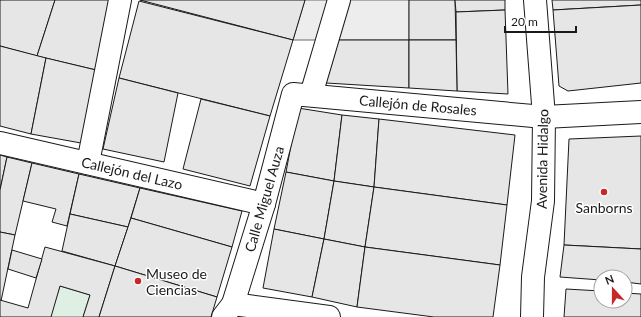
<svg xmlns="http://www.w3.org/2000/svg" width="641" height="317" viewBox="0 0 641 317" font-family="Lato,sans-serif">
<style>
.green{fill:#e0efe3;stroke:#6a6a6a}
.parking{fill:#ededed;stroke:#6a6a6a}
.building{fill:#e6e6e6;stroke:#1a1a1a}
.lines{fill:none;stroke-linecap:round;stroke-linejoin:round}
.minor-casing{stroke:#1a1a1a;stroke-width:24}
.minor{stroke:#fff;stroke-width:22}
.poi-dot{fill:#c62828;stroke:#fff;stroke-width:1.5}
.labels{text-anchor:middle;dominant-baseline:central;stroke-width:3;stroke-linejoin:round;paint-order:stroke}
.street-label{font-size:14px;fill:#1a1a1a;stroke:#fff}
.poi-label{font-size:14px;fill:#1a1a1a;stroke:#fff}
</style>
<rect width="100%" height="100%" fill="#fff"/>
<!-- green -->
<polygon class="green" points="60,286 90,295 83,317 50,317"/>
<!-- parking -->
<polygon class="parking" points="305,0 409,0 409,40 293,40"/>
<!-- building -->
<g class="building">
<polygon points="0,0 55,0 37,56 0,46"/>
<polygon points="55,0 112,0 96,70 37,56"/>
<polygon points="140,0 305,0 293,40"/>
<polygon points="409,0 455,0 456,40 409,40"/>
<polygon points="455,0 505,0 505,10 456,12"/>
<polygon points="552,0 641,0 641,5 553,10"/>
<polygon points="139,1 293,40 270,116 119,78"/>
<polygon points="641,5 641,83 568,91 559,86 553,10"/>
<polygon points="505,10 508,94 457,91 456,12"/>
<polygon points="336,40 409,40 409,88 326,83"/>
<polygon points="409,40 456,40 457,91 409,88"/>
<polygon points="0,46 46,58 31,134 0,126"/>
<polygon points="46,58 96,70 81,143 31,134"/>
<polygon points="119,78 178,93 164,162 103,149"/>
<polygon points="201,99 270,116 250,186 183,169"/>
<polygon points="298,108 342,115 334,181 286,172"/>
<polygon points="342,115 379,119 374,187 334,181"/>
<polygon points="379,119 515,135 507,205 374,187"/>
<polygon points="641,136 641,249 564,245 569,139"/>
<polygon points="0,155 7,157 0,190"/>
<polygon points="7,157 32,163 15,235 0,232 0,190"/>
<polygon points="32,163 79,174 67,226 52,222 56,209 23,201"/>
<polygon points="286,172 334,181 324,239 274,229"/>
<polygon points="79,174 140,188 128,227 70,214"/>
<polygon points="334,181 374,187 365,247 324,239"/>
<polygon points="374,187 507,205 500,265 365,247"/>
<polygon points="140,188 242,211 232,247 131,218"/>
<polygon points="70,214 128,227 115,266 62,251"/>
<polygon points="131,218 232,247 217,297 115,266"/>
<polygon points="274,229 324,239 312,297 263,288"/>
<polygon points="0,232 15,235 1,301 0,300"/>
<polygon points="324,239 365,247 357,307 312,297"/>
<polygon points="564,245 641,249 641,284 625,282 625,277 601,277 601,280 560,277"/>
<polygon points="45,247 115,266 99,317 83,317 90,295 60,286 51,317 0,317 0,300 28,308"/>
<polygon points="365,247 500,265 493,317 434,317 357,307"/>
<polygon points="12,250 42,259 36,278 8,269"/>
<polygon points="115,266 217,297 211,317 99,317"/>
<polygon points="566,289 601,291 601,301 625,301 625,293 641,294 641,317 564,317"/>
</g>
<g class="lines">
<!-- minor casing -->
<g class="minor-casing">
<g id="minor">
<polyline points="311,95 339,0"/>
<polyline points="0,143 264,204"/>
<polyline points="88,163 120,0"/>
<polyline points="233,304 329,317"/>
<polyline points="223,317 233,304 264,204 293,94 544,117 641,112"/>
<polyline points="532,317 533,277 543,201 544,117 535,0"/>
</g>
</g>
<!-- minor -->
<use href="#minor" class="minor"/>
</g>
<!-- markers -->
<g class="poi-dot">
<circle cx="604" cy="192" r="4"/>
<circle cx="138" cy="281" r="4"/>
</g>
<g class="labels">
<!-- street labels -->
<g class="street-label">
<text transform="translate(418 105) rotate(5)">Callejón de Rosales</text>
<text transform="translate(542 159) rotate(-89)">Avenida Hidalgo</text>
<text transform="translate(132 173) rotate(13)">Callejón del Lazo</text>
<text transform="translate(264 199) rotate(-74)">Calle Miguel Auza</text>
</g>
<!-- poi labels -->
<g class="poi-label">
<text x="604" y="207">Sanborns</text>
<text x="146" y="273" text-anchor="start">Museo de<tspan x="146" dy="16">Ciencias</tspan></text>
</g>
</g>
<!-- north arrow -->
<g transform="translate(613 289) rotate(339)"><circle r="19" fill="#ffffff" stroke="#a3a3a3"/>
<path d="M0-3L7 15L0 10L-7 15Z" fill="#c62828"/>
<text y="-6" font-size="11" font-weight="bold" text-anchor="middle" fill="#1a1a1a">N</text>
</g>
<!-- scale -->
<path d="M505 26v6h71v-6" fill="none" stroke="#1a1a1a" stroke-width="2"/>
<text x="511" y="26" font-size="12" fill="#1a1a1a" stroke="#ffffff" stroke-width="3" paint-order="stroke">20 m</text>
</svg>
